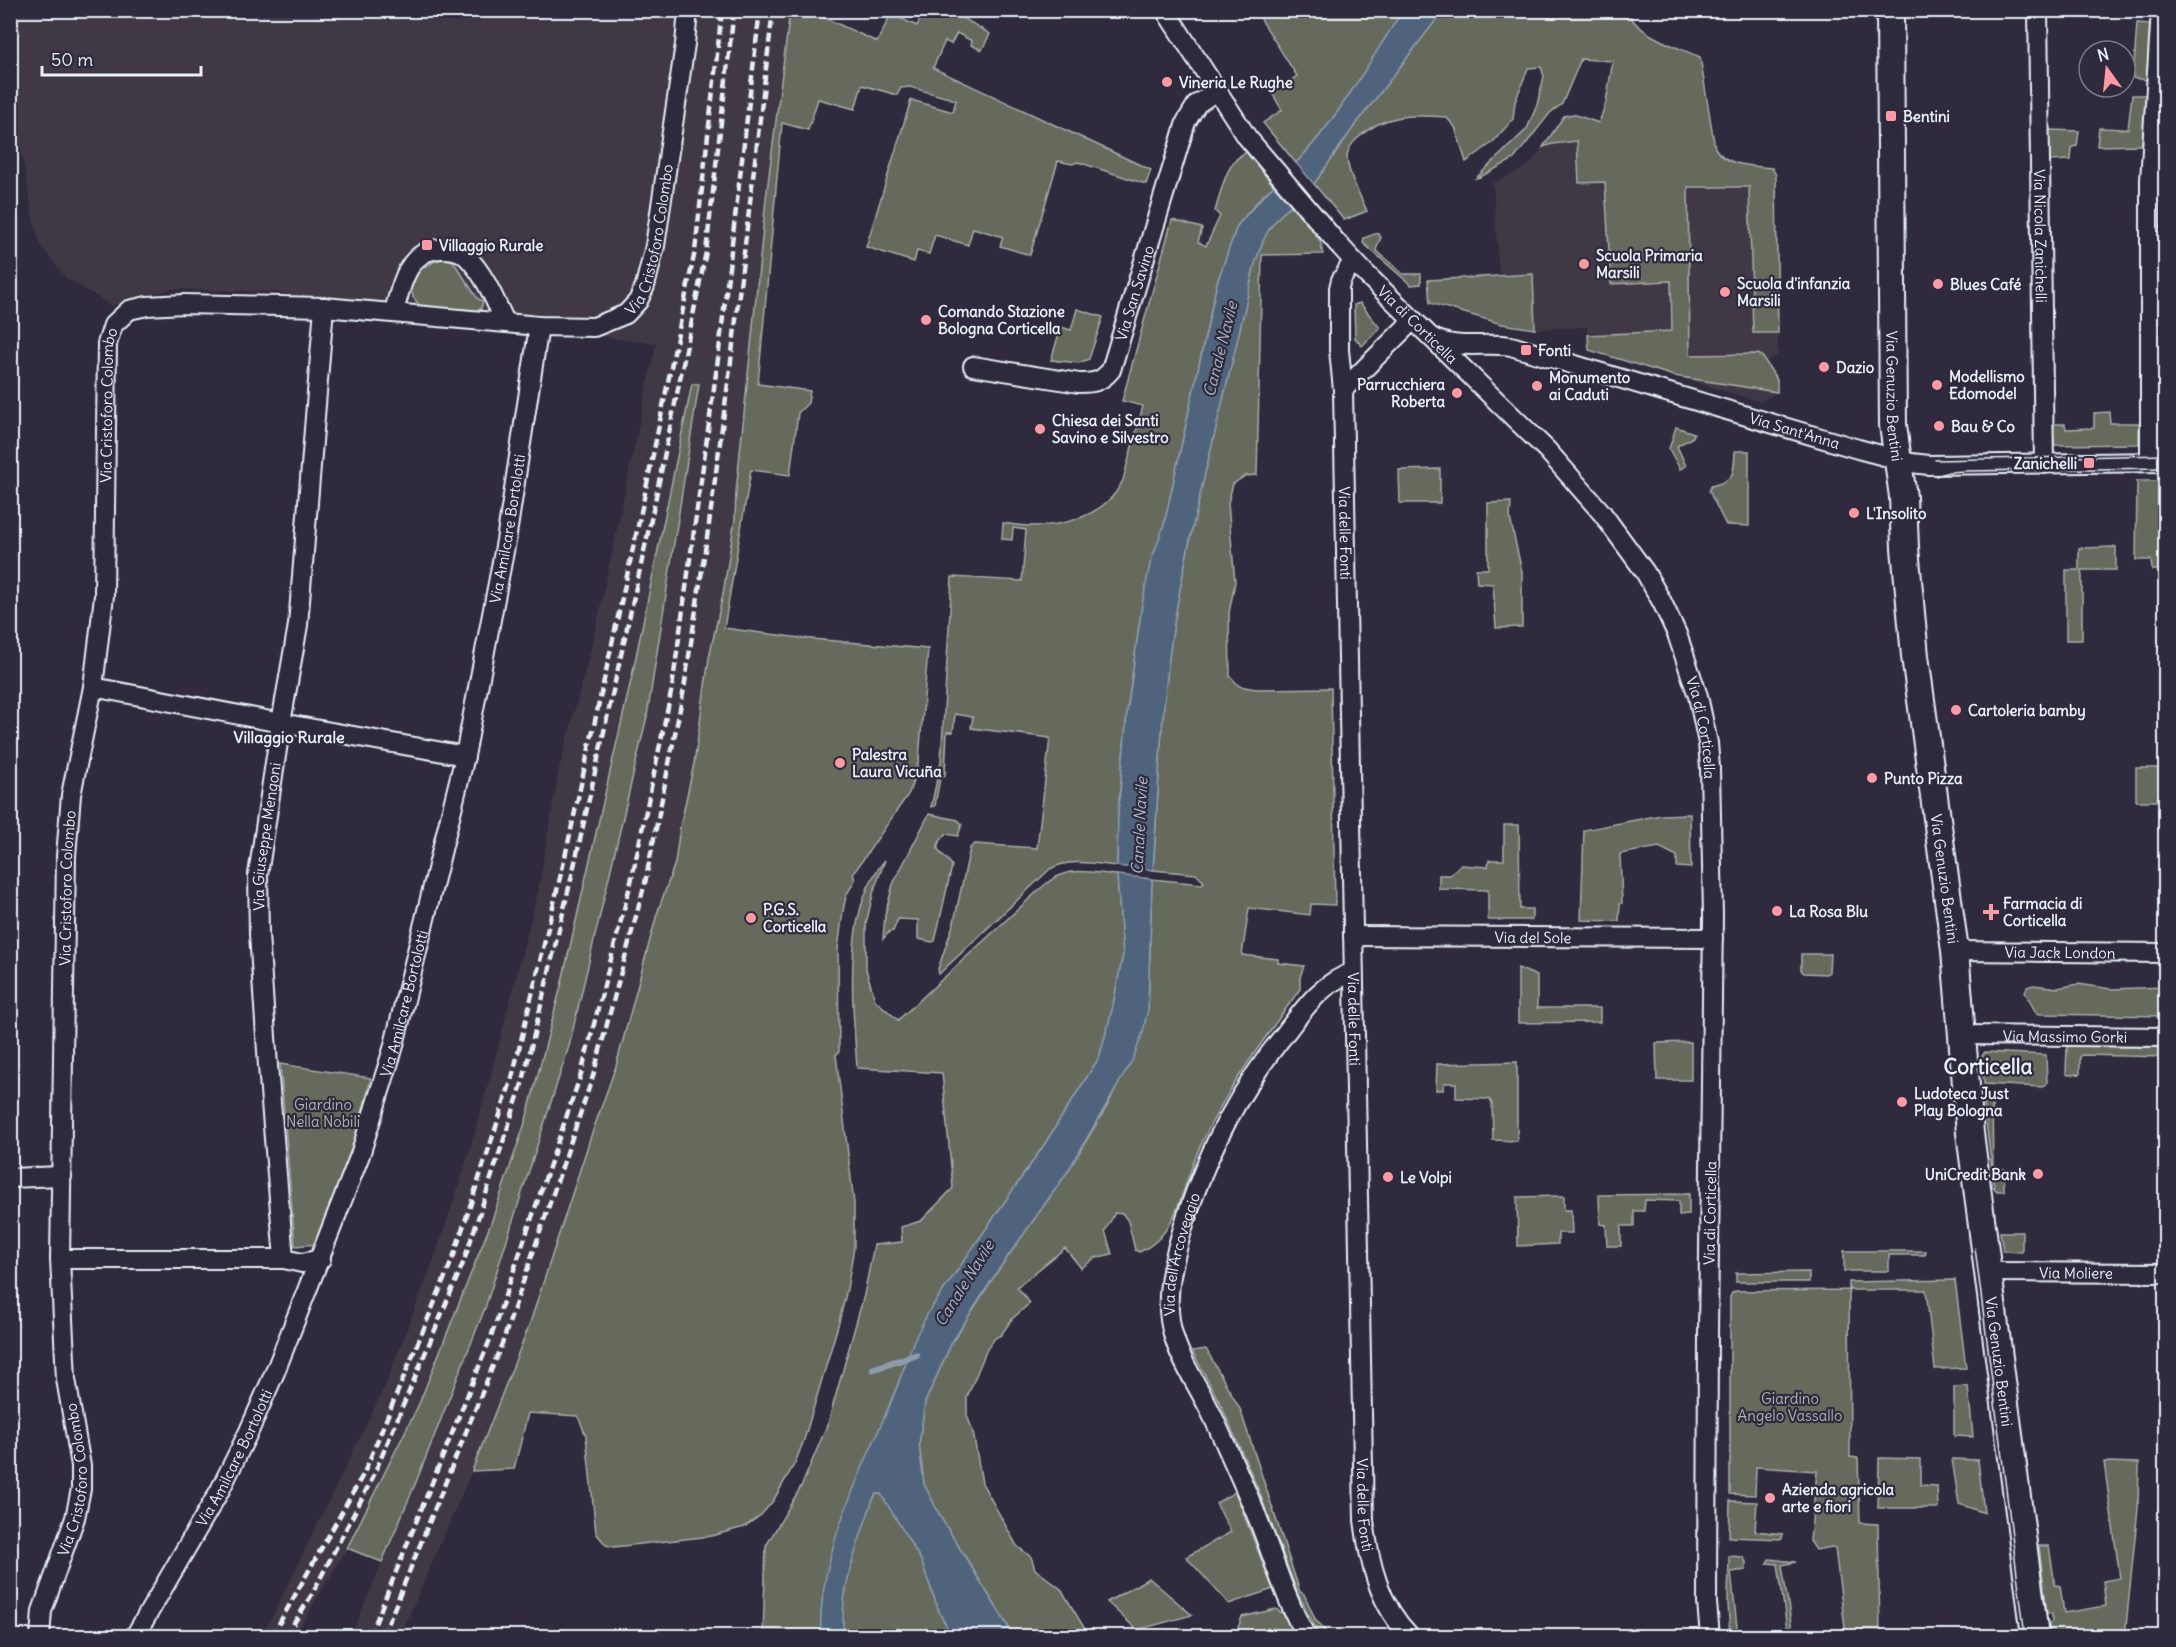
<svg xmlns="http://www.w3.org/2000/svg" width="2176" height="1647" viewBox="0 0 2176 1647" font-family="Delius,sans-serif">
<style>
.built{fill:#413845}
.green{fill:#656a5c;stroke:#a6aeaa;stroke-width:1.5}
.water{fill:#50647b;stroke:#8d9cad;stroke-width:1.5}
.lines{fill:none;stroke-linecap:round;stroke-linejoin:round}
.stream{stroke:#8d9cad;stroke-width:7}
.street-casing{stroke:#e8f1f8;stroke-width:22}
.secondary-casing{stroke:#e8f1f8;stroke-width:30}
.street{stroke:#2f2a3d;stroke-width:18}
.secondary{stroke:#2f2a3d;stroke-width:26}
.tram{stroke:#e8f1f8;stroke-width:1.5}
.rail{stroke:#e8f1f8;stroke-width:4.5;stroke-dasharray:9 4.5;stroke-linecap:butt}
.poi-dot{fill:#ff9aa2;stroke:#2f2a3d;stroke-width:2}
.labels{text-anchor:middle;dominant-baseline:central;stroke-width:4.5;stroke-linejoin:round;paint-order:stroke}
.poi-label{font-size:15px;font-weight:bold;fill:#e8f1f8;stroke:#2f2a3d;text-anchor:start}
.street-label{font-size:15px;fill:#e8f1f8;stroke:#2f2a3d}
.park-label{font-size:15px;fill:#adb4b2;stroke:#2f2a3d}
.water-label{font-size:16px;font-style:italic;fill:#abb9c6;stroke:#2f2a3d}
.neighbourhood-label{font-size:16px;font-weight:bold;fill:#e8f1f8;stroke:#2f2a3d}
.district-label{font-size:21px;font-weight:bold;fill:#e8f1f8;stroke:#2f2a3d}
</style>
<rect width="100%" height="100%" fill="#2f2a3d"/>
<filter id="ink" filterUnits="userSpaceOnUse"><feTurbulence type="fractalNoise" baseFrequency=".0167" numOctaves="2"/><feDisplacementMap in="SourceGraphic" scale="12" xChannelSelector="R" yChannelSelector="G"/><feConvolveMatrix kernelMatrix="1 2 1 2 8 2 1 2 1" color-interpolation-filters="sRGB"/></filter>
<g filter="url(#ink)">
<!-- built -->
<g class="built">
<polygon points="706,10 706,18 707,11 794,11 762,324 751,470 690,824 620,1078 530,1323 472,1471 400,1636 351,1636 382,1562 347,1548 295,1636 260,1636 273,1615 385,1386 436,1254 466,1163 490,1078 538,891 559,769 594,637 656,344 273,292 172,289 123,301 112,306 66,278 41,246 34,223 11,93 10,11"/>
<polygon points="1577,141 1579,183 1776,175 1778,355 1767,362 1777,380 1777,392 1761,402 1589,350 1587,327 1535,329 1502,324 1493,183 1521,170 1532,162 1543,147 1552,144"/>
</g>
<!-- green -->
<g class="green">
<path d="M1261,10L1403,11C1369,62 1339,118 1296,163L1263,123L1282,110L1272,93L1297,76L1257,13Z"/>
<polygon points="790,11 810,11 877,42 891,14 917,26 924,11 959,11 958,15 990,34 982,50 971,45 972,41 957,33 951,44 945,41 933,68 1151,170 1146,184 1078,162 1072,164 1058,161 1030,255 1000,246 1003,237 973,228 968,245 935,235 929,254 917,251 914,262 866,247 911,100 953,112 956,100 910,87 901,88 897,95 862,85 855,109 818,99 808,130 782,123 758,384 810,391 808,403 798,413 790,475 751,470 724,628 800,638 928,649 919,759 914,778 909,793 853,874 855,880 846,896 843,911 838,949 839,1052 836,1055 854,1203 854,1247 847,1289 839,1322 804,1440 795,1463 773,1501 761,1515 744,1527 712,1536 614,1547 606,1545 596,1533 586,1436 578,1416 528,1413 514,1469 472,1471 530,1323 591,1136 616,1066 657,914 675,863 680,827 694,764 709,658 723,594 735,519 736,492 766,199"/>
<path d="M1443,11H1628C1635,34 1679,48 1700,57L1715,148C1727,167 1751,165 1772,168L1776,175L1778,333H1753L1749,187H1688L1690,355L1758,354L1762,356L1777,380V392L1674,376L1589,350L1588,335L1672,331L1671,281L1611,284L1605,182L1579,183L1577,141L1552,144L1543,147L1564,116L1573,114L1599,123L1606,102L1613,61L1581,59L1562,104L1550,113L1514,159L1480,177L1476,178L1527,129L1537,105L1544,76L1541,67L1528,68L1515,102L1513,119L1493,142L1466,162L1455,127L1446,117C1413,115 1384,113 1358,138C1352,143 1347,150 1347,158C1347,172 1361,197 1367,211L1344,220L1314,184L1353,128Z"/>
<polygon points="2137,23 2150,24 2147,80 2133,78"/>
<polygon points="2132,95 2146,95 2142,145 2097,146 2099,128 2128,129"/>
<polygon points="2049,130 2079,131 2077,146 2072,147 2071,160 2049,161"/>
<path d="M1246,152L1274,186L1262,196L1237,226L1217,283L1164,525L1142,605L1127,713L1118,814L1117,866C1094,864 1071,858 1050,869L939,974L938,969L954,922L970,848L975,844L1037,848L1050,738L971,728L973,717L955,714L953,732H947L945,775L940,778L935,806L931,807L941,761L952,577L1022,581L1026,530L1013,528L1012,540L1002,539L1003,523C1046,531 1103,523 1123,480L1143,406L1122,401L1172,220L1202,228L1198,242L1206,246L1220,216L1215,211C1222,190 1225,163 1246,152Z"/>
<path d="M1291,205L1320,240L1323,254L1262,255L1257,475L1245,476L1233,484L1228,503L1235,582L1229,613L1230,676L1239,686L1256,689L1331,688L1335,905L1311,904L1310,915L1249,908L1242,955L1278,959V963L1304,966L1300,977V989C1261,1044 1219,1098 1194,1161C1181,1194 1175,1237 1139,1252L1135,1250L1128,1221L1123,1214L1115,1213L1105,1231L1112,1254L1095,1258L1081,1268L1065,1248L1017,1287L1030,1303L1012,1319L1001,1335L995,1338L987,1349L967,1397V1415L973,1432L982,1483L1017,1546L1031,1557L1035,1569L1061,1589L1089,1636H1014L941,1518L924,1484L919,1444L925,1402L952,1342L997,1272L1068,1171L1109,1103L1148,1009L1152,879L1202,884L1204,882L1196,874L1153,870C1159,786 1161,700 1175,617C1195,499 1229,384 1254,267C1263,238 1267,226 1291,205Z"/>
<polygon points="1377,233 1381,237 1376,250 1403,274 1421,274 1421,284 1411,285 1363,243 1364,238"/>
<path d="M445,258L453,261L478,299L483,301L481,309L471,313L421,308L413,297L410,284C418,269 428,263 445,258Z"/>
<polygon points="1533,274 1535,329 1502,324 1430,303 1428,280"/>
<polygon points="1360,303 1380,328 1362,346 1355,338 1354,305"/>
<polygon points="1077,309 1103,317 1089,359 1079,363 1051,360 1061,327 1071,330"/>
<polygon points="692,384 699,384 647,716 569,1046 485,1308 416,1482 382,1562 347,1548 419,1404 491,1223 526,1120 561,986 632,676"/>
<polygon points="2109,412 2110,423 2139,423 2139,444 2054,445 2053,424 2065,424 2066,429 2094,428 2094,413"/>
<polygon points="1676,427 1694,433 1693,437 1677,446 1686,466 1680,469 1669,449"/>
<path d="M1735,451H1749V526L1726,525L1709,491L1711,486C1735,481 1734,473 1735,451Z"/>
<polygon points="1440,469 1440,503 1400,503 1399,470"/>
<polygon points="2137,481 2165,481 2165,582 2159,582 2159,570 2152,570 2151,560 2136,560"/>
<polygon points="1511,502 1510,518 1522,572 1522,627 1496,628 1493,584 1477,583 1476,569 1488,569 1488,503"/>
<polygon points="2116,547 2116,570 2082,570 2082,640 2066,640 2066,570 2079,570 2079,548"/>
<rect x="2136" y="768" width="29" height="33"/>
<path d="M929,814L958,820L962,824L958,836L946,834C928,853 944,851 952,866L935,941L932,942L918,939V920L898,919L893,931L889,932L883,939L885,915L893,884Z"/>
<polygon points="1690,814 1691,868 1677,867 1677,856 1659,847 1620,854 1622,903 1620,904 1619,921 1581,920 1584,830 1661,815"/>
<polygon points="1504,825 1519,825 1520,909 1532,909 1532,920 1488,920 1488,890 1439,889 1439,875 1450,875 1460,865 1488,867 1489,860 1504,860"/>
<path d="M885,860L874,890L866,924V969L875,1000L898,1020L1041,888C1068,864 1084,872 1117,875L1123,955L1111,1015L1099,1058L1044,1145L928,1313C913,1343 902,1375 889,1406C873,1446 857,1485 843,1525C830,1562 819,1597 821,1636H763L766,1546L802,1485L828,1423L864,1295L874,1245L902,1242L901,1227L921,1221L953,1188L942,1073L857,1068C853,1006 841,910 885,860Z"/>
<polygon points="1801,954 1830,954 1829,972 1826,974 1804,973 1801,970"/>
<polygon points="1518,968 1537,976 1537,1008 1600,1008 1600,1022 1518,1023"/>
<polygon points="2078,984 2111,989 2165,987 2165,1016 2039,1014 2036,1013 2025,992 2027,987 2033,985 2058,988"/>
<polygon points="1691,1042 1691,1080 1657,1080 1656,1043"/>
<polygon points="2069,1046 2165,1047 2165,1057 2082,1055 2080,1057 2080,1074 2068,1075 2066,1073 2067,1047"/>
<polygon points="1985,1052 2046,1055 2047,1083 2042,1087 1984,1084 1982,1056"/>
<polygon points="1517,1062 1517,1141 1493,1140 1492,1103 1489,1099 1456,1098 1456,1083 1444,1083 1443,1090 1436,1090 1437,1064"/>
<polygon points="280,1064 371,1078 355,1142 318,1244 295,1246"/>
<polygon points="1987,1101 1992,1101 1993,1166 1994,1169 2004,1169 2004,1191 1997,1191 1994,1188 1984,1104"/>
<polygon points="1689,1194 1689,1214 1679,1215 1679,1201 1645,1200 1644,1211 1634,1211 1634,1226 1621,1226 1621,1246 1607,1246 1606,1225 1600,1224 1599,1195"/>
<polygon points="1564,1196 1564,1210 1571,1210 1572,1233 1558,1233 1558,1244 1518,1246 1517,1197"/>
<polygon points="2000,1232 2022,1232 2022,1252 2003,1251"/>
<polygon points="1844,1251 1926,1251 1925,1255 1889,1255 1889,1271 1844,1271"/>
<polygon points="1809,1272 1809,1282 1736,1282 1736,1273"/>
<polygon points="1955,1280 1966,1368 1935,1369 1926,1290 1849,1290 1850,1457 1858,1458 1860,1523 1878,1524 1880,1636 1846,1636 1835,1548 1832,1547 1816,1550 1810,1541 1817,1471 1756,1467 1755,1495 1730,1494 1730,1297 1732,1293 1736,1291 1849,1290 1849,1282"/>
<polygon points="1206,1349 1240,1409 1300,1592 1304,1594 1316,1621 1321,1625 1328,1636 1320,1636 1298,1594 1258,1489 1221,1405 1192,1351"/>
<polygon points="1968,1386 1973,1437 1954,1436 1954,1387"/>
<polygon points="1879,1458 1921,1459 1921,1485 1937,1486 1938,1508 1878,1508"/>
<polygon points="1952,1459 1978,1460 1984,1513 1959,1504"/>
<polygon points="2104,1462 2139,1463 2138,1508 2125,1636 2050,1636 2049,1623 2052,1621 2052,1614 2047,1613 2039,1546 2049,1546 2055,1585 2060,1586 2064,1613 2106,1606 2103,1581 2120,1578"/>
<polygon points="1235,1492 1273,1589 1229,1604 1186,1557 1231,1532 1216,1503"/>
<path d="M876,1494H881L886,1499L921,1560L940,1614L952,1636H844C843,1627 841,1617 843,1608C846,1581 862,1517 876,1494Z"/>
<polygon points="1730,1501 1757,1502 1755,1531 1783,1534 1782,1539 1729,1537"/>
<polygon points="1729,1556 1743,1557 1746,1562 1746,1570 1731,1572 1738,1636 1730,1636 1728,1603"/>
<polygon points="1769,1559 1796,1562 1782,1565 1793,1636 1788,1636 1778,1564 1767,1563"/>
<polygon points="1149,1578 1192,1615 1137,1630 1107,1602"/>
<polygon points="1276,1609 1283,1614 1296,1636 1235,1636 1242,1617"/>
</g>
<!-- water -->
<g class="water">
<path d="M1403,10L1443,11L1353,128L1314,184L1296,163C1339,118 1369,62 1403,10Z"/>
<path d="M1274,186L1291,205C1267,226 1263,238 1254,267C1229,384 1195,499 1175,617C1161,700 1159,786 1153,870L1117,866L1118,814L1127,713L1142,605L1150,564L1164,525L1217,283L1237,226L1263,196Z"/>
<path d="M1117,875L1152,879L1148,1009L1143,1032L1133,1059L1068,1171L997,1272L952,1342L925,1402L919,1444L924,1484L941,1518L1014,1636H952L940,1614L921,1560L881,1494H876L873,1499C859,1542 838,1590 844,1636H821C817,1559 858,1478 888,1409C898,1386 906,1363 914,1340L928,1313L1044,1145L1099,1058L1111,1015L1123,955Z"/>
</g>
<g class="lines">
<!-- stream -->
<polyline class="stream" points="873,1369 916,1355"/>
<!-- street casing -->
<g class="street-casing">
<g id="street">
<path id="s1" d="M1165,10L1247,137L1338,244L1367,275L1547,450L1602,513L1645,572L1662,602L1677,634L1698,696L1708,743L1710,768L1713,916L1708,1334L1707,1603L1710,1636"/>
<path id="s2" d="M2038,10L2044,464"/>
<path id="s3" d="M1353,261L1341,280L1339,288V350L1343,390L1364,1520C1369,1562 1379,1605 1410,1636"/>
<path d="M394,312C401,285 408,248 443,249C451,249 459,250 465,255C484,273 494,298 505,322"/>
<path id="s4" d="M1433,338C1456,350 1486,342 1511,346L1858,449L1911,463L1929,465L2166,462"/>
<path id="s5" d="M973,366L1079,383C1094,383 1101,382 1111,370L1186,122L1197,104L1216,91"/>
<polyline points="1343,390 1413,320"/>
<polyline points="2150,462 2150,180 2161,10"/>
<polyline points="93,687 281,723 465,756"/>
<path id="s6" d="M1353,936L1713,938"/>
<path id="s7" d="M1955,951L2166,953"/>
<path id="s8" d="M1963,1035L2166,1037"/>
<polyline points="10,1178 62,1176"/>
<polyline points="60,1259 284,1259 302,1263 321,1259"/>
<path id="s9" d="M284,1259L268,1066L259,934L258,875L281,723L298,625L324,307"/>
<path id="s10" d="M1988,1272L2166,1273"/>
<path id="s11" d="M40,1636L42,1611L75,1518L81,1489V1466L66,1379L60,1259L66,856L71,795L93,687L104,596L107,344L113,325L129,310L147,306L184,304L324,307L539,326L594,327L626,314L638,301L645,286L655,246L685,44L688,10"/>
<path id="s12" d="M135,1636L220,1490L249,1431L275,1372L360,1155L393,1049L465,756L506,541L539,326"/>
<path id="s13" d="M1306,1636C1285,1599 1274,1559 1258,1519C1244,1485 1229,1452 1214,1419C1200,1387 1175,1356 1170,1320C1165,1286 1176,1251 1186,1218C1210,1146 1239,1091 1287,1031C1306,1006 1322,983 1353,972"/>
</g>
</g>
<!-- secondary casing -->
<g class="secondary-casing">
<g id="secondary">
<path id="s14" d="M1890,10L1893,425L1903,497L1905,548L1915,656L1955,951L1970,1133L2035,1636"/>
</g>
</g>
<!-- street -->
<use href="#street" class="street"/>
<!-- secondary -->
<use href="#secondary" class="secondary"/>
<!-- tram -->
<g class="tram">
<polyline points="1935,460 2166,455"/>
<polyline points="1936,476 1949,472 1966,471 2166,468"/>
<polyline points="1975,1248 2025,1636"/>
</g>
<!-- rail -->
<g class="rail">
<polyline points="272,1636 364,1473 453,1258 512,1078 565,857 643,503 695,251 722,10"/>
<polyline points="286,1636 311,1596 373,1477 464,1261 523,1081 576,858 654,506 706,252 734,10"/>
<polyline points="370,1636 491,1337 581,1074 631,882 672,688 718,359 760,10"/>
<polyline points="383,1636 503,1341 593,1076 645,883 684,689 709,524 731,361 773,10"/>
</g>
</g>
</g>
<!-- markers -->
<g class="poi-dot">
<circle cx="1167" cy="82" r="6"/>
<rect x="1885" y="110" width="12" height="12" rx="3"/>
<rect x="421" y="239" width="12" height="12" rx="3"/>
<circle cx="1584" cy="264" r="6"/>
<circle cx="1938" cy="284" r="6"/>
<circle cx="1725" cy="292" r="6"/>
<circle cx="926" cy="320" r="6"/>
<rect x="1520" y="344" width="12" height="12" rx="3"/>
<circle cx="1824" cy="367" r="6"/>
<circle cx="1937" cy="385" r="6"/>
<circle cx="1537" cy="386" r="6"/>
<circle cx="1457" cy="393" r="6"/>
<circle cx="1939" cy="426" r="6"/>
<circle cx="1040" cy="429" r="6"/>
<rect x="2083" y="457" width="12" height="12" rx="3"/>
<circle cx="1854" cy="513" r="6"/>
<circle cx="1956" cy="710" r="6"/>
<circle cx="840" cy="763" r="6"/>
<circle cx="1872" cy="778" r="6"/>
<circle cx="1777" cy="911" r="6"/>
<path d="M1988 903h6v6h6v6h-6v6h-6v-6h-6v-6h6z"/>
<circle cx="751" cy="918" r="6"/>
<circle cx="1902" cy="1102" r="6"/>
<circle cx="2038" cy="1174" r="6"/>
<circle cx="1388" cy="1177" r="6"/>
<circle cx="1770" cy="1498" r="6"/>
</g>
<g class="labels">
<!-- poi labels -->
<g class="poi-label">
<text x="1179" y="82">Vineria Le Rughe</text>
<text x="1903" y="116">Bentini</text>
<text x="439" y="245">Villaggio Rurale</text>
<text x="1596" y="255">Scuola Primaria<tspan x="1596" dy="17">Marsili</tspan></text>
<text x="1737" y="283">Scuola d'infanzia<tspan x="1737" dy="17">Marsili</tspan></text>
<text x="1950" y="284">Blues Café</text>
<text x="938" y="311">Comando Stazione<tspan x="938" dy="17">Bologna Corticella</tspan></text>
<text x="1538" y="350">Fonti</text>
<text x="1836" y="367">Dazio</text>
<text x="1949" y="376">Modellismo<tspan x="1949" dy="17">Edomodel</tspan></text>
<text x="1549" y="377">Monumento<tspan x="1549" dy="17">ai Caduti</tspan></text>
<text x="1445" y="384" text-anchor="end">Parrucchiera<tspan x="1445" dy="17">Roberta</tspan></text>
<text x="1052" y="420">Chiesa dei Santi<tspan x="1052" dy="17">Savino e Silvestro</tspan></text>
<text x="1951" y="426">Bau &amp; Co</text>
<text x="2077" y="463" text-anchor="end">Zanichelli</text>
<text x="1866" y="513">L'Insolito</text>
<text x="1968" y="710">Cartoleria bamby</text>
<text x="852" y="754">Palestra<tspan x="852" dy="17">Laura Vicuña</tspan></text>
<text x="1884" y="778">Punto Pizza</text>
<text x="2003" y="903">Farmacia di<tspan x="2003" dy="17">Corticella</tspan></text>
<text x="763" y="909">P.G.S.<tspan x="763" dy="17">Corticella</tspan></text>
<text x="1789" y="911">La Rosa Blu</text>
<text x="1914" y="1093">Ludoteca Just<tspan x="1914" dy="17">Play Bologna</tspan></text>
<text x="2026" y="1174" text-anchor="end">UniCredit Bank</text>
<text x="1400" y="1177">Le Volpi</text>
<text x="1782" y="1489">Azienda agricola<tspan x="1782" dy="17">arte e fiori</tspan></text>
</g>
<!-- street labels -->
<g class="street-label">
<text stroke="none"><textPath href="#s11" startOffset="1926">Via Cristoforo Colombo</textPath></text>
<text stroke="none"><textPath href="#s2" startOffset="226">Via Nicola Zanichelli</textPath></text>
<text stroke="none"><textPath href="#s5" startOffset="224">Via San Savino</textPath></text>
<text stroke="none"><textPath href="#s1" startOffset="405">Via di Corticella</textPath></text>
<text stroke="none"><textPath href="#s14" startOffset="386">Via Genuzio Bentini</textPath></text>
<text stroke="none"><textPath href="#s11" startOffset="1242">Via Cristoforo Colombo</textPath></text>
<text stroke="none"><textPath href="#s4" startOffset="375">Via Sant'Anna</textPath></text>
<text stroke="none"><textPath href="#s12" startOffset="1176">Via Amilcare Bortolotti</textPath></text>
<text stroke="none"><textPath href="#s3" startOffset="276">Via delle Fonti</textPath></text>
<text stroke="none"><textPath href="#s1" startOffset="909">Via di Corticella</textPath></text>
<text stroke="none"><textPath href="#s9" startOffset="424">Via Giuseppe Mengoni</textPath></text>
<text stroke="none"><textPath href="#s14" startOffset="872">Via Genuzio Bentini</textPath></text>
<text stroke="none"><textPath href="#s11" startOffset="756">Via Cristoforo Colombo</textPath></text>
<text stroke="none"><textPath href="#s6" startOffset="180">Via del Sole</textPath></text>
<text stroke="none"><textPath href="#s7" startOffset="105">Via Jack London</textPath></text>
<text stroke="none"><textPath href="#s12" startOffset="690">Via Amilcare Bortolotti</textPath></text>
<text stroke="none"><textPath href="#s3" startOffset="762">Via delle Fonti</textPath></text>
<text stroke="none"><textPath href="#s8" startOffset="102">Via Massimo Gorki</textPath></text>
<text transform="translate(1710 1213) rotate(-89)">Via di Corticella</text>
<text stroke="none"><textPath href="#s13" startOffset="412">Via dell'Arcoveggio</textPath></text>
<text stroke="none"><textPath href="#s10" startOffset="88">Via Moliere</textPath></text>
<text stroke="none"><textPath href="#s14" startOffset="1358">Via Genuzio Bentini</textPath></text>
<text stroke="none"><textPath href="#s12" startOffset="204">Via Amilcare Bortolotti</textPath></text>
<text stroke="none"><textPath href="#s11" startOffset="162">Via Cristoforo Colombo</textPath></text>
<text stroke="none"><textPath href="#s3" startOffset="1248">Via delle Fonti</textPath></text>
</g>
<!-- park labels -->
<g class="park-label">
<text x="323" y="1104">Giardino<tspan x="323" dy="17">Nella Nobili</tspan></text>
<text x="1790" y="1398">Giardino<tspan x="1790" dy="17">Angelo Vassallo</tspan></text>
</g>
<!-- water labels -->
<g class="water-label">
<text transform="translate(1220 349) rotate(-76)">Canale Navile</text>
<text transform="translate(1139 826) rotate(-87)">Canale Navile</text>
<text transform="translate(964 1283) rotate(-58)">Canale Navile</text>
</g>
<!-- neighbourhood labels -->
<g class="neighbourhood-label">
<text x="289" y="737">Villaggio Rurale</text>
</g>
<!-- district labels -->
<g class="district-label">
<text x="1988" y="1066">Corticella</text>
</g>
</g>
<!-- margin -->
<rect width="2176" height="1647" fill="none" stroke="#2f2a3d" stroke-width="36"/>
<rect x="18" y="18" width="2140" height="1611" fill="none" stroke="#e8f1f8" stroke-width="2" filter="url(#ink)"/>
<!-- north arrow -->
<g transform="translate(2107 69) rotate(345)"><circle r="28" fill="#2f2a3d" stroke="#797a88" stroke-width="1.5"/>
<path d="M0-4.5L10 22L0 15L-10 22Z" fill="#ff9aa2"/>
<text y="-9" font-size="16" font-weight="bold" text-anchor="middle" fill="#e8f1f8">N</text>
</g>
<!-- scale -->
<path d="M42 66v9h159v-9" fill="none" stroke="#e8f1f8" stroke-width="3"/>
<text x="51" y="66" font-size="18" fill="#e8f1f8" stroke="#2f2a3d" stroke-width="4.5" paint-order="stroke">50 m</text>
</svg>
